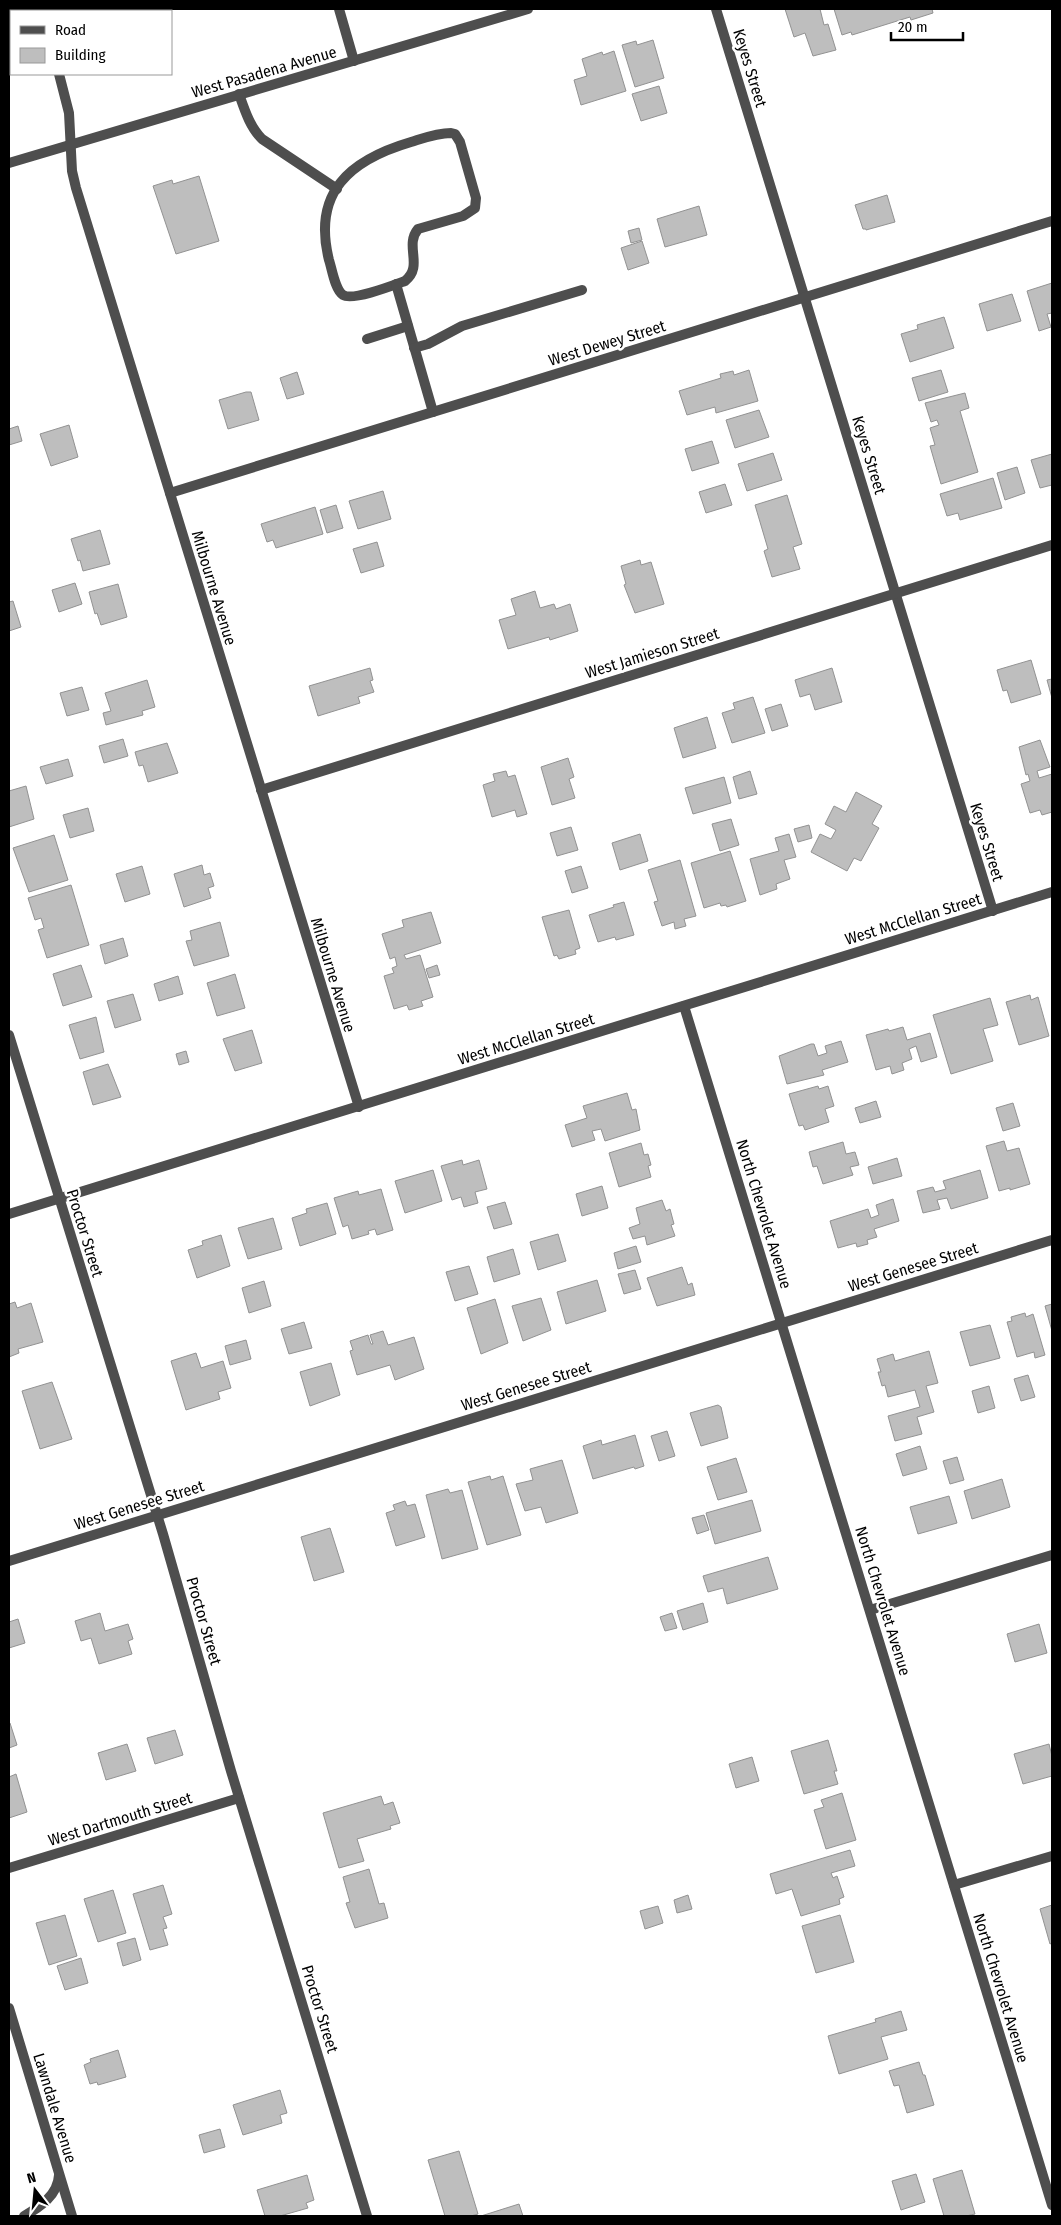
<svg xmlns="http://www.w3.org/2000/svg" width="1061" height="2225" viewBox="0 0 1061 2225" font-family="'Fira Sans Condensed',sans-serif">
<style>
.building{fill:#bebebe;stroke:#929292}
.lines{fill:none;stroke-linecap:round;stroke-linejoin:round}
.service{stroke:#4e4e4e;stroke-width:10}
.minor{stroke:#4e4e4e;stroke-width:10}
.tertiary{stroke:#4e4e4e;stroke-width:10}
.labels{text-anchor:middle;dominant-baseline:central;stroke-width:5;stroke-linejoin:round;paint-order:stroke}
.street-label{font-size:16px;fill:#000;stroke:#fff}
</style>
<rect width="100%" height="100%" fill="#fff"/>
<!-- building -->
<g class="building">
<polygon points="785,9 820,9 824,25 828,24 836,50 813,56 805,33 794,37"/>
<polygon points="834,9 932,9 933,13 911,20 910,17 852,35 851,32 842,35"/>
<polygon points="653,40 664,78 635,87 622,45 636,41 637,45"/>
<polygon points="614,51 626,91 581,105 574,80 587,76 582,59 602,52 603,55"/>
<polygon points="659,86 667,113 641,121 632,94"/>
<polygon points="199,176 219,241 176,254 153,186 172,180 173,184"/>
<polygon points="887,195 895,222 866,230 866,229 863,229 855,205"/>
<polygon points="699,206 707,235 665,247 657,219"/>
<polygon points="639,228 642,240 631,243 628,231"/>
<polygon points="642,241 649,263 628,270 621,248"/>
<polygon points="1052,283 1052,313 1047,314 1051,327 1039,331 1027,291"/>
<polygon points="1012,294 1021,321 987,331 979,304"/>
<polygon points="944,317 954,348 910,362 901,334 918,329 917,325"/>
<polygon points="749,370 758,401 716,413 715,407 687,415 679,391 721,378 720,374 733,371 734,375"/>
<polygon points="941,370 948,392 919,401 912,378"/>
<polygon points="297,372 304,394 287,399 280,378"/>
<polygon points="246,392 251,392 259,420 228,429 219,400"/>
<polygon points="965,393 969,408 960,411 978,472 941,484 930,446 935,445 930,428 939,425 937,420 931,422 925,403"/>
<polygon points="759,410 769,437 735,448 726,420"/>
<polygon points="69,425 78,457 51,466 40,434"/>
<polygon points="18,426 22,441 9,445 9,429"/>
<polygon points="712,441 719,463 692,471 685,449"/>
<polygon points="773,453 782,480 747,491 738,464"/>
<polygon points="1052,454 1052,485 1040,488 1031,460"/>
<polygon points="1017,467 1025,493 1005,500 997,473"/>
<polygon points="993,478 1002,508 960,520 958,513 947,516 940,494"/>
<polygon points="725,484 732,505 706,513 699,492"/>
<polygon points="383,491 391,519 358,529 349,501"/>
<polygon points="787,495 802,544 793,547 800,569 772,577 764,551 768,549 755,505"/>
<polygon points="336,505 343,528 327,533 320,510"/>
<polygon points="315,507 323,534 276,548 273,540 267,542 261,524"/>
<polygon points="100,530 110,564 83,571 80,560 78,561 71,539"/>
<polygon points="377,542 384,566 361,573 353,549"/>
<polygon points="640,560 641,565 651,562 664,604 635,613 624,585 626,584 621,566"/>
<polygon points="75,583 82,604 59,612 52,590"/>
<polygon points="118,584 127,617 101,625 97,613 95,614 89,592"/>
<polygon points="535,591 540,608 554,604 556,609 570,604 578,631 550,640 549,637 508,649 499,620 516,615 511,599"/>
<polygon points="13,601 21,627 9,631 9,602"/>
<polygon points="1031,660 1041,694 1011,703 1007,690 1003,691 997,670"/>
<polygon points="370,668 373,680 370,681 374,692 358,697 360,703 318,716 309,686"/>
<polygon points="832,668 842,702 815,710 810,694 800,697 795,680"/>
<polygon points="1052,679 1052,698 1047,680"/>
<polygon points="147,680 155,707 142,711 143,715 106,725 103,713 111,711 105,693"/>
<polygon points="82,687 89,710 67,716 60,693"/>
<polygon points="753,697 765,733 732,743 722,713 735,709 733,703"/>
<polygon points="781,704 788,726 772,731 765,709"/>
<polygon points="707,717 716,748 683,758 674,728"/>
<polygon points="123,739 128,756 104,763 99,746"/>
<polygon points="1040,740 1050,767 1037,771 1039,778 1052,774 1052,812 1042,815 1040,810 1030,813 1021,784 1030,781 1028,774 1026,775 1019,747"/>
<polygon points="167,743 178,773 148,782 143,765 139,766 135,752"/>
<polygon points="568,758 574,777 569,779 575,798 552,805 541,767"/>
<polygon points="68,759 73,776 46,784 40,767"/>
<polygon points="506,771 508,777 515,775 527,814 517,817 515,810 492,817 483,785 495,781 493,774"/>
<polygon points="750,771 757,794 739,799 733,777"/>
<polygon points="724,777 731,803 693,814 685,788"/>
<polygon points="26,786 34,819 9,827 9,791"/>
<polygon points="856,792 882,806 872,824 879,828 861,861 854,858 847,871 811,852 820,834 831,839 836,830 825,824 834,806 846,812"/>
<polygon points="88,808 94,831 70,838 63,815"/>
<polygon points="731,819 739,845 720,851 712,824"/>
<polygon points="809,825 812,838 798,842 794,829"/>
<polygon points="571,827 578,850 557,856 550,833"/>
<polygon points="640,834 648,861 620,870 612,843"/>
<polygon points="789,834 796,857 784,860 790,879 776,884 777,889 760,895 750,859 779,851 775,838"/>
<polygon points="54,835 68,880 29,892 13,848"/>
<polygon points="730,851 746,901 727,907 726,905 721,906 720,903 704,908 691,863"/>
<polygon points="680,860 696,916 684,919 686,926 675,929 674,922 662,926 654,902 658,901 648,870"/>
<polygon points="202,865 204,875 210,873 214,886 208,888 211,898 184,907 174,874"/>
<polygon points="142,866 150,894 125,902 116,874"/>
<polygon points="581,866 588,888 572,893 565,871"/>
<polygon points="71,885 89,945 47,958 38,930 44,928 41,918 35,920 28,898"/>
<polygon points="624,902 634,935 616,940 615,937 598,942 589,915 614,907 613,905"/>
<polygon points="569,910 580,948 575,950 576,954 559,959 557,955 554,956 542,917"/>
<polygon points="431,912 441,943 404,955 406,959 420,955 433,997 421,1001 423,1006 409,1010 407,1005 394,1009 384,976 394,973 392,968 397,966 395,957 390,959 382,934 404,927 402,920"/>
<polygon points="220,922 229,956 194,966 186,941 192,940 190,931"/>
<polygon points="123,938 128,956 105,964 100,945"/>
<polygon points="81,965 92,997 63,1006 53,974"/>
<polygon points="437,965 440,975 429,978 426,969"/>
<polygon points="235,974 245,1008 217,1016 207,983"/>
<polygon points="178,976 183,994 159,1001 154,984"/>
<polygon points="133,994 141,1020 115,1028 107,1001"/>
<polygon points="1030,995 1031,1000 1038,997 1049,1036 1019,1045 1006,1002"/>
<polygon points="990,998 998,1025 983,1029 993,1061 951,1074 933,1015"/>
<polygon points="96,1017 104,1052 80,1059 69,1025"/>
<polygon points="903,1027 907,1040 930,1033 937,1057 921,1062 916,1046 909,1049 912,1059 902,1063 904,1070 892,1074 890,1066 876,1070 866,1035 888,1029 889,1031"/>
<polygon points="252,1030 262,1063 235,1071 223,1039"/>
<polygon points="841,1041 848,1062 822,1070 824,1075 787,1084 779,1056 811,1044 814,1044 818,1056 827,1053 825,1046"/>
<polygon points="186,1051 189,1062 179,1065 176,1054"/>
<polygon points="108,1064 121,1097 93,1105 83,1072"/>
<polygon points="818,1086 819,1089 828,1086 834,1106 825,1109 829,1122 805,1130 803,1125 799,1126 789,1094"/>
<polygon points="627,1093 632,1110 636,1109 640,1130 605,1141 601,1129 592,1131 595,1140 572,1147 565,1125 587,1118 583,1106"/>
<polygon points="876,1101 881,1117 860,1123 855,1108"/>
<polygon points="1013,1103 1020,1126 1003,1131 996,1108"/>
<polygon points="1004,1141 1007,1151 1019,1148 1030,1184 1010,1190 1010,1188 999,1191 986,1146"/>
<polygon points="843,1142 846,1154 855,1152 859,1165 850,1167 853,1175 823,1184 817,1166 813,1167 809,1152"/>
<polygon points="641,1143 644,1155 648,1154 651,1165 648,1166 651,1177 619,1187 609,1153"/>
<polygon points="897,1158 902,1176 873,1184 868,1167"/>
<polygon points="462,1160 463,1165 479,1160 487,1189 475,1192 478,1203 464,1207 461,1197 452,1200 441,1166"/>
<polygon points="433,1170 442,1201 405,1213 395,1181"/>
<polygon points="980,1170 988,1198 951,1209 947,1198 937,1200 940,1209 923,1213 917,1191 933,1187 935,1192 946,1189 943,1181"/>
<polygon points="602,1186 608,1208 582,1216 576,1194"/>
<polygon points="381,1189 393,1230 377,1235 375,1229 368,1231 369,1234 352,1239 348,1225 343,1227 334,1198 358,1191 359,1195"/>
<polygon points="893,1199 899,1221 874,1229 877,1237 867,1240 868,1244 857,1247 856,1243 838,1248 830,1221 868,1209 871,1218 879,1215 876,1205"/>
<polygon points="662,1200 666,1211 670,1209 674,1224 671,1225 675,1236 647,1245 645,1236 633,1239 629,1228 640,1224 636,1208"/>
<polygon points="505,1202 512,1224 494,1229 487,1207"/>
<polygon points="327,1203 336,1234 300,1246 292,1218 307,1213 306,1209"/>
<polygon points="273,1218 282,1249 248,1259 238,1228"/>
<polygon points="558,1234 566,1261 538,1270 530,1242"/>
<polygon points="221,1235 230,1266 197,1278 188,1250 203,1245 202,1241"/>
<polygon points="636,1246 641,1262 618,1269 614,1253"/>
<polygon points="513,1249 520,1274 494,1282 487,1257"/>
<polygon points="469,1266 478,1294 455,1301 446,1272"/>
<polygon points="682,1267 688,1285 692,1283 695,1295 657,1306 647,1278"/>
<polygon points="635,1270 641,1289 624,1294 618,1274"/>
<polygon points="597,1280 606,1311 566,1324 557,1292"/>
<polygon points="264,1281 271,1306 249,1313 242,1288"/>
<polygon points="541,1298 551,1330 523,1341 512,1306"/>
<polygon points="495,1299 508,1343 481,1354 467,1308"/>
<polygon points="15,1302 17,1308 31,1303 43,1342 18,1349 19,1353 9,1357 9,1304"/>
<polygon points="1052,1304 1052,1331 1045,1306"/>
<polygon points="1025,1313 1026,1317 1033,1314 1045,1355 1035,1358 1034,1352 1017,1357 1007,1322 1012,1321 1011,1317"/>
<polygon points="304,1322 312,1348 289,1354 281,1329"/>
<polygon points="990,1325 1000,1358 970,1366 960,1332"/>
<polygon points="383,1331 388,1345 414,1337 424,1369 395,1380 390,1365 357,1375 350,1351 353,1350 350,1341 368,1335 371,1344 373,1344 370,1335"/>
<polygon points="246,1340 251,1359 230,1365 225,1346"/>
<polygon points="929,1351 938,1383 926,1386 934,1412 917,1417 922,1434 895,1441 888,1416 920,1407 915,1390 888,1397 885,1385 882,1386 878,1372 881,1372 877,1359 893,1354 895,1361"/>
<polygon points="196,1353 201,1368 223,1361 231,1388 218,1392 220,1399 186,1410 171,1361"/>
<polygon points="331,1363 340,1395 310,1406 300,1372"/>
<polygon points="1028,1375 1035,1397 1021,1401 1014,1379"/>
<polygon points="52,1382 72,1439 40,1449 22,1391"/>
<polygon points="989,1386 995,1408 978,1413 972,1391"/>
<polygon points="718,1405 721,1407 728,1438 701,1446 690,1413"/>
<polygon points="667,1431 675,1456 659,1461 651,1436"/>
<polygon points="635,1435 644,1466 635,1469 634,1467 593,1479 583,1446 601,1440 602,1445"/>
<polygon points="920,1446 927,1469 903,1476 896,1454"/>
<polygon points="957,1457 964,1480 950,1484 943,1461"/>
<polygon points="736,1458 747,1492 718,1500 707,1467"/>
<polygon points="562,1460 578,1513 546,1523 541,1507 525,1511 516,1484 533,1480 530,1469"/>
<polygon points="490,1476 491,1480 503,1476 521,1535 487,1545 468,1482"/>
<polygon points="1002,1479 1010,1507 972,1519 964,1491"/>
<polygon points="448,1489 450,1493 462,1490 478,1549 442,1559 426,1495"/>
<polygon points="949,1496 957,1523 918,1534 910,1507"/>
<polygon points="752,1500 761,1531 715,1544 706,1513"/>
<polygon points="405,1501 407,1506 415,1504 425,1537 396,1546 386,1513 395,1510 393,1505"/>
<polygon points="704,1515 709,1530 697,1534 692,1518"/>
<polygon points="330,1528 344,1572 314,1581 301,1537"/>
<polygon points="768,1557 778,1589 727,1604 723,1588 708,1592 703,1576"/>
<polygon points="703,1603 708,1622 683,1630 677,1611"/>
<polygon points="100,1613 105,1631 128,1624 133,1639 128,1641 132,1654 99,1664 91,1638 81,1641 75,1621"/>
<polygon points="672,1613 677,1628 665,1631 660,1617"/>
<polygon points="18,1619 25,1643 9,1648 9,1622"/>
<polygon points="1039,1624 1047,1653 1015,1662 1007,1634"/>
<polygon points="10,1723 17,1745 9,1748 9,1724"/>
<polygon points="175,1730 183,1755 155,1764 147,1738"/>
<polygon points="828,1740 837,1771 834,1771 838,1784 804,1794 791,1751"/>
<polygon points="127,1744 136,1771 106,1780 98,1753"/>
<polygon points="1049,1744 1052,1756 1052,1776 1023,1784 1014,1754"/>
<polygon points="752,1757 759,1781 736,1788 729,1764"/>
<polygon points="16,1774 27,1812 9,1818 9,1777"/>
<polygon points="842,1793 856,1840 826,1849 814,1810 824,1807 821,1800"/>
<polygon points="381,1796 384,1805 393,1802 400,1823 390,1826 391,1829 357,1839 364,1861 339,1868 323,1813"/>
<polygon points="850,1850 855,1866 831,1873 833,1878 837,1876 844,1897 839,1899 840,1904 801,1916 792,1889 776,1894 770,1874"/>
<polygon points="369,1869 379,1904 384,1903 388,1918 355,1928 346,1903 350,1902 343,1877"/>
<polygon points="163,1885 172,1914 163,1917 167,1928 163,1929 168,1945 150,1950 133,1894"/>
<polygon points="113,1890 126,1933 98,1942 84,1899"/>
<polygon points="688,1895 692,1909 677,1913 674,1900"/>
<polygon points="1052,1905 1052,1943 1050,1944 1040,1909"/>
<polygon points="658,1906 663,1923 645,1929 640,1911"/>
<polygon points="65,1915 77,1956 49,1965 36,1923"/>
<polygon points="840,1915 854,1962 816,1973 802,1926"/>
<polygon points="135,1938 141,1960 123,1966 117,1943"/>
<polygon points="81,1958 88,1983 65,1990 57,1966"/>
<polygon points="901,2011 907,2030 881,2037 888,2059 839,2074 828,2036 876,2022 875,2019"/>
<polygon points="118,2050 126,2077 98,2085 97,2082 90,2084 84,2065 91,2062 90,2059"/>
<polygon points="919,2062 923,2075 925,2075 934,2105 907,2113 899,2085 894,2086 889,2071"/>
<polygon points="280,2090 287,2113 280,2115 282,2123 243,2135 233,2105"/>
<polygon points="220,2129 225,2147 204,2153 199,2135"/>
<polygon points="459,2151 478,2214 471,2216 445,2216 428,2160"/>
<polygon points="962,2170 975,2214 966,2216 944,2216 933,2179"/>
<polygon points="916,2174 925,2202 901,2210 892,2181"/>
<polygon points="307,2175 314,2200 306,2203 308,2208 280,2216 265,2216 257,2190"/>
<polygon points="519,2204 523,2216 481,2216"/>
</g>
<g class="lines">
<!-- service -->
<g class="service">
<path d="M239,94C245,111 250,127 262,139L337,189"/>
<path d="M451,133L455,134L460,142L476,198L475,208L463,216L418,229C404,246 424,266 405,281C394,285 353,301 343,295C335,290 332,269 329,260C312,192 350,160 411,142C424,138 437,133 451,133Z"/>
<polyline points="396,284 433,412"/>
<polyline points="367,339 408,326"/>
<polyline points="414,348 428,344 462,326 582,290"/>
</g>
<!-- minor -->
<g class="minor">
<polyline points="40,9 41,11"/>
<polyline points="339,9 354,61"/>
<polyline points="716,9 993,911"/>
<polyline points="59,74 69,113 72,171 76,188 359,1107"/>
<polyline points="170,493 1052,221"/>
<polyline points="261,790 1052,545"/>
<polyline points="684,1006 1052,2205"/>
<polyline points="9,1035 163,1534 231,1771 367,2216"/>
<polyline points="9,1214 1052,892"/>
<polyline points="9,1561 1052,1240"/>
<polyline points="870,1610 1052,1555"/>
<polyline points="9,1868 239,1798"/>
<polyline points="954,1885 1052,1856"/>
<polyline points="9,2008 72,2216"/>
<path d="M24,2216C40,2207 58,2195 59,2175"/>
</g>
<!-- tertiary -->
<polyline class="tertiary" points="9,163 528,9"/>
</g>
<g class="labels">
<!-- street labels -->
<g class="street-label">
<text transform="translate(750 68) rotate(73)">Keyes Street</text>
<text transform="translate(264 72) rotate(-16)">West Pasadena Avenue</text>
<text transform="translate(607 343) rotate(-17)">West Dewey Street</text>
<text transform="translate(869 455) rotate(73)">Keyes Street</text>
<text transform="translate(214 588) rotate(73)">Milbourne Avenue</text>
<text transform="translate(652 653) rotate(-17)">West Jamieson Street</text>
<text transform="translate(987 842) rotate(73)">Keyes Street</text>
<text transform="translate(913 919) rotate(-17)">West McClellan Street</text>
<text transform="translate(333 975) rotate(73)">Milbourne Avenue</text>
<text transform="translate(526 1039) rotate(-17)">West McClellan Street</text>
<text transform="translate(764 1214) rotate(73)">North Chevrolet Avenue</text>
<text transform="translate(85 1233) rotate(73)">Proctor Street</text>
<text transform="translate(913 1267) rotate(-17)">West Genesee Street</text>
<text transform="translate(526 1386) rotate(-17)">West Genesee Street</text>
<text transform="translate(139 1505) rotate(-17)">West Genesee Street</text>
<text transform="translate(883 1601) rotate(73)">North Chevrolet Avenue</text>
<text transform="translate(204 1621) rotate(74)">Proctor Street</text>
<text transform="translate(120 1819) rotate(-17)">West Dartmouth Street</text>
<text transform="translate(1001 1988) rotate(73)">North Chevrolet Avenue</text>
<text transform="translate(320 2009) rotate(73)">Proctor Street</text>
<text transform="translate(55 2108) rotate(73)">Lawndale Avenue</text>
</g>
</g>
<!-- border -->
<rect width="1061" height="2225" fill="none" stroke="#000000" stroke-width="20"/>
<!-- legend -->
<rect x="10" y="10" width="162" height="65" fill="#ffffff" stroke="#999999"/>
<rect x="20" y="26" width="25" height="8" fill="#4e4e4e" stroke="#999999"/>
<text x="55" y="35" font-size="15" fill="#000000">Road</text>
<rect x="20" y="48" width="25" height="15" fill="#bebebe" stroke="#999999"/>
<text x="55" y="60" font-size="15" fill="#000000">Building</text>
<!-- north arrow -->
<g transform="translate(35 2190) rotate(344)" stroke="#ffffff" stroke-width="4" paint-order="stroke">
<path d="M0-4L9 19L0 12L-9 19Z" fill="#000000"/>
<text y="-8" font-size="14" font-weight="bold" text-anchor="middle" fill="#000000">N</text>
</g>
<!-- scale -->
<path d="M891 32v8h72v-8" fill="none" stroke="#000000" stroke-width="2.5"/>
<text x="898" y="32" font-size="15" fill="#000000" stroke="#ffffff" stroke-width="4" paint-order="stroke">20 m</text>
</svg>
